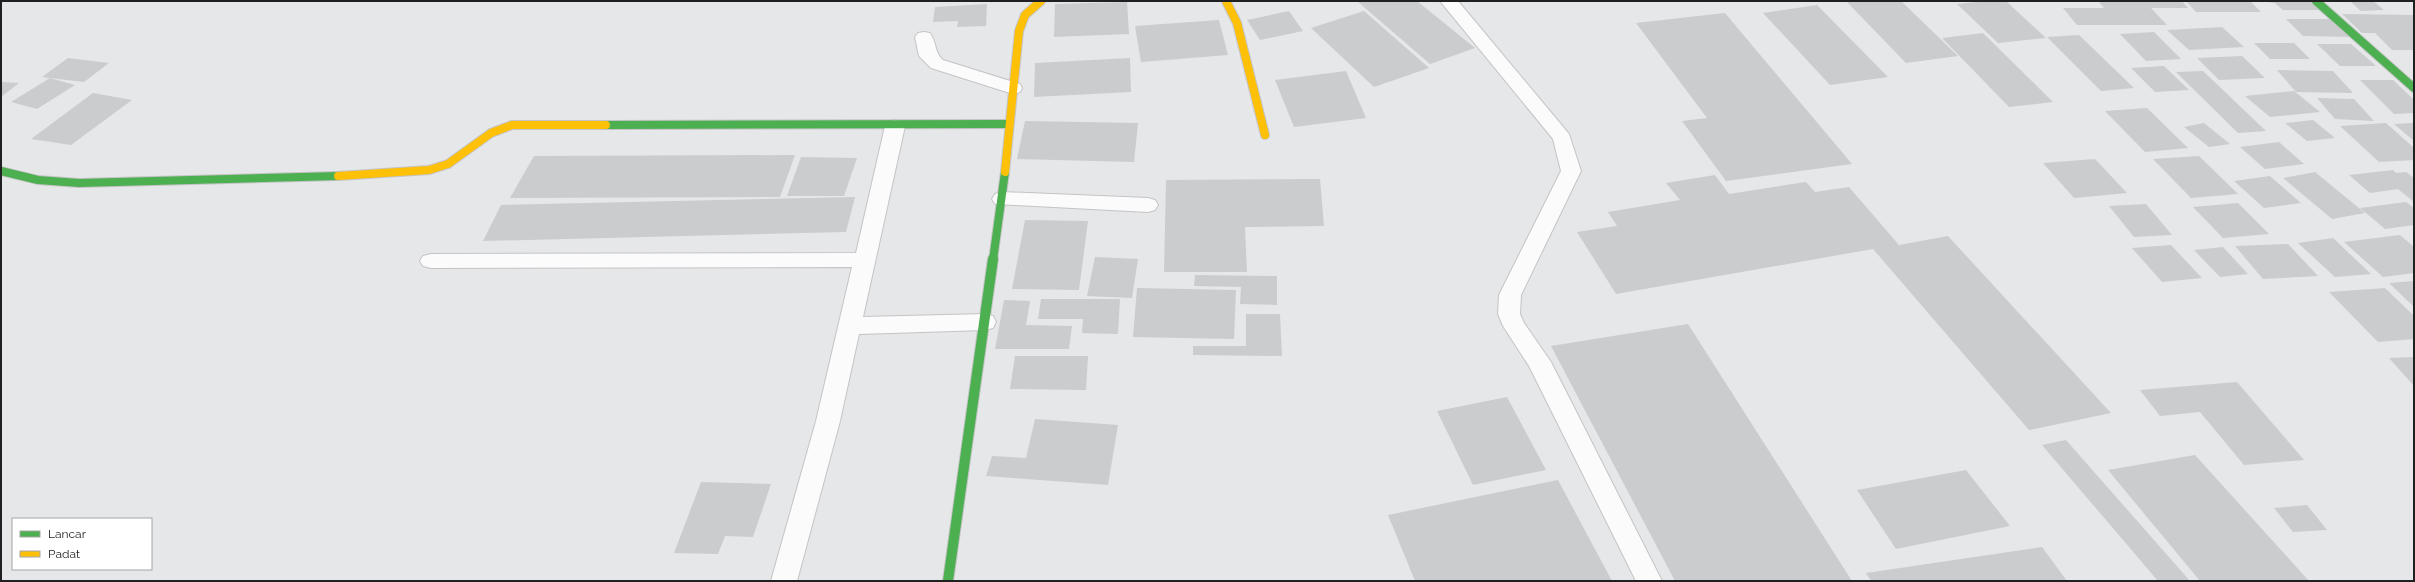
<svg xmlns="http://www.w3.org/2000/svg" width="2415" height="582" viewBox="0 0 2415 582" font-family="Raleway,sans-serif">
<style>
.building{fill:#cacccd}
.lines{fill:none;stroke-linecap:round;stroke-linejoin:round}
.lane-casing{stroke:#c4c4c6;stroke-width:2}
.street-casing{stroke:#c4c4c6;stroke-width:2}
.fast-far1-casing{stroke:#c4c4c6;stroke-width:10}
.fast-casing{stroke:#c4c4c6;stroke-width:12}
.slow-casing{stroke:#c4c4c6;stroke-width:10}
.lane{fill:#fbfbfc;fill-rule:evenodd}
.street{fill:#fbfbfc;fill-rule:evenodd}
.fast-far1{stroke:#4caf50;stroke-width:8}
.fast{stroke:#4caf50;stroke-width:10}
.slow{stroke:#ffc107;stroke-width:8}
</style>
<rect width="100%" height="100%" fill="#e6e7e9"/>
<!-- building -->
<g class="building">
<polygon points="1357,1 1417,1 1475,48 1430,64"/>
<polygon points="1846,1 1901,1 1958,56 1906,63"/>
<polygon points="1987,1 2006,1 2046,38 1998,43 1957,4"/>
<polygon points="2098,1 2182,1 2188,8 2151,8 2167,25 2077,25 2063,8 2104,8"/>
<polygon points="2186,1 2250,1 2261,12 2196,12"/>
<polygon points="2259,1 2311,1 2320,10 2283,10 2275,3"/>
<polygon points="2350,1 2373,1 2384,10 2361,11"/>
<polygon points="1127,2 1129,34 1054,37 1055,4"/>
<polygon points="987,4 986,26 957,27 958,21 933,22 935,7"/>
<polygon points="1817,5 1888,77 1830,85 1763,13"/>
<polygon points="1289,11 1303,31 1260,40 1247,20"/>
<polygon points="1364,11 1429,68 1374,87 1311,28"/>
<polygon points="1725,13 1852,164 1726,181 1682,121 1707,118 1636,23"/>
<polygon points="2342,14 2414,15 2414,50 2392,50 2375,33 2362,33"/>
<polygon points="2286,19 2335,19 2353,37 2303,36"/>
<polygon points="1219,20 1228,55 1141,62 1135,26"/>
<polygon points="2222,27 2244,47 2189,50 2167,30"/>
<polygon points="2154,32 2181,59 2146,61 2120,34"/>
<polygon points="1983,33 2053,102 2009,107 1942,38"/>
<polygon points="2079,35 2134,88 2101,91 2047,37"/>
<polygon points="2254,43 2294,43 2310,59 2270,59"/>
<polygon points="2317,44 2351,44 2376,66 2340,66"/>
<polygon points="2242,56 2265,78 2219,80 2197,58"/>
<polygon points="68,58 109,63 84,82 42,77"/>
<polygon points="1130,58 1131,92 1034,97 1035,63"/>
<polygon points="2164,66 2189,90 2155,92 2131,68"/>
<polygon points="2277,70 2333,71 2353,93 2296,92"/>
<polygon points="1346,71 1366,118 1294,127 1275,80"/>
<polygon points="2203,71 2266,131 2238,133 2176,72"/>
<polygon points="50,78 75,85 37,109 11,102"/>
<polygon points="2360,80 2393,80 2414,100 2414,113 2394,114"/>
<polygon points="1,82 19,83 1,97"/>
<polygon points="2294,91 2320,112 2270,117 2245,96"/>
<polygon points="93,93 132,100 71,145 31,139"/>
<polygon points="2317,98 2354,99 2374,121 2335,119"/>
<polygon points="2147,108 2188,148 2145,152 2105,111"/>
<polygon points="2313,120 2335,138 2307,141 2285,123"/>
<polygon points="1025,121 1138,123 1134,162 1017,159"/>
<polygon points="2204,123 2230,144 2209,147 2184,127"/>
<polygon points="2386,123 2414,148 2414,160 2379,162 2340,126"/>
<polygon points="2414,123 2414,141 2394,124"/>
<polygon points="2279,142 2304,164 2265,169 2240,147"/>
<polygon points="795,155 780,197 510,198 534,156"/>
<polygon points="2199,156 2238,194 2191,198 2153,159"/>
<polygon points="801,157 857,158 844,196 787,196"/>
<polygon points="2095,159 2127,193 2074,198 2043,163"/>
<polygon points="2393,170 2396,173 2406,172 2414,178 2414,202 2398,189 2370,193 2349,175"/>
<polygon points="2315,172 2365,213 2332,219 2283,178"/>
<polygon points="1715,175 1729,194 1806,182 1815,192 1849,187 1899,245 1948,236 2111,413 2029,430 1873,249 1616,294 1577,232 1617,226 1608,212 1680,200 1666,183"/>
<polygon points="2270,176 2301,203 2264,208 2234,181"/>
<polygon points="1320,179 1324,226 1245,227 1247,272 1164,272 1166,180"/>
<polygon points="855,197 846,232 483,241 501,205"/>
<polygon points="2406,202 2414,208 2414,225 2385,229 2360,208"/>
<polygon points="2238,203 2269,234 2223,238 2193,207"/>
<polygon points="2146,204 2172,235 2134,237 2109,206"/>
<polygon points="1025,220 1088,221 1079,290 1012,289"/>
<polygon points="2400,235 2414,247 2414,273 2383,277 2344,242"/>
<polygon points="2333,238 2371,274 2335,277 2298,243"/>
<polygon points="2288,244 2318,276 2263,279 2235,246"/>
<polygon points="2171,245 2202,278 2162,282 2132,248"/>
<polygon points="2223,247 2248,274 2220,277 2194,250"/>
<polygon points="1095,257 1138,259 1132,298 1087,296"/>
<polygon points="1195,275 1277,276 1277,305 1240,304 1241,287 1194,286"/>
<polygon points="2414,281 2414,307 2389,283"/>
<polygon points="1137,288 1236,290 1234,339 1133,337"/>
<polygon points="2385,288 2414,316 2414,339 2378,342 2329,292"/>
<polygon points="1041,299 1120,299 1118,334 1082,333 1083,319 1038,319"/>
<polygon points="1004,300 1030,301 1026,325 1072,326 1069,349 995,349"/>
<polygon points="1246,314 1280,314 1282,356 1193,355 1193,346 1246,346"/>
<polygon points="1688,324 1852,581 1675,581 1551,346"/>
<polygon points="1015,356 1088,356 1086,390 1010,389"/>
<polygon points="2414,357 2414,386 2389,358"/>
<polygon points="2237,382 2304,460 2244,465 2200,412 2160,416 2140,390"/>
<polygon points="1507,397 1546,470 1473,485 1437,411"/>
<polygon points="1035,419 1118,425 1108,485 986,476 992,456 1026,458"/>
<polygon points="2066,440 2190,581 2158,581 2042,445"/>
<polygon points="2195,455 2309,581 2200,581 2108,470"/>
<polygon points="1966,470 2010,526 1896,549 1857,490"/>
<polygon points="1558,480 1612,581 1415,581 1388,515"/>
<polygon points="701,482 771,484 753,537 725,536 718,554 674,553"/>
<polygon points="2307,505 2327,530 2293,532 2274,508"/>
<polygon points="2042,547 2067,581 1871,581 1866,573"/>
</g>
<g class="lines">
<!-- lane casing -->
<g class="lane-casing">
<g id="lane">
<polygon points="1440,1 1458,1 1569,134 1581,171 1521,295 1520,314 1524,323 1551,362 1662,581 1636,581 1529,366 1503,326 1498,314 1499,295 1561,171 1553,139"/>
<path d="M924,32L930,33C937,43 934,52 943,60L1020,84L1022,88L1020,92L1013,94L931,68L919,56L915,37L918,33Z"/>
</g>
</g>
<!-- street casing -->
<g class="street-casing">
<g id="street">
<polygon points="895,120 902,122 905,126 863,317 985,314 993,316 996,322 993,328 985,330 859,334 840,421 797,581 771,581 816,421 852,267 431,268 423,266 420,261 423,256 431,254 856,253 885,126 888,122"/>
<polygon points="1002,192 1148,198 1155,200 1158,205 1155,210 1148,212 995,204 992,199 995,194"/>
</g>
</g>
<!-- fast-far1 casing -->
<g class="fast-far1-casing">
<g id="fast-far1">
<polyline points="2316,1 2414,88"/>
<polyline points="606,125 1009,124"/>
<polyline points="1,171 38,180 79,183 338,176"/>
<polyline points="993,260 1005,172"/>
</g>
</g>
<!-- fast casing -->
<g class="fast-casing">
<polyline id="fast" points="948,581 993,259"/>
</g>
<!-- slow casing -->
<g class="slow-casing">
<g id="slow">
<polyline points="1226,1 1237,23 1265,135"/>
<polyline points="1005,172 1019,31 1025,15 1041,1"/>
<polyline points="338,176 429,170 448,164 491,133 512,125 606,125"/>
</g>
</g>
<!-- lane -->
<use href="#lane" class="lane"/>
<!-- street -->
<use href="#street" class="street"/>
<!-- fast-far1 -->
<use href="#fast-far1" class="fast-far1"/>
<!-- fast -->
<use href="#fast" class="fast"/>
<!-- slow -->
<use href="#slow" class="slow"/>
</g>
<!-- border -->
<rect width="2415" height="582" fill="none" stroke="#202022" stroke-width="4"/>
<!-- legend -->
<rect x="12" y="518" width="140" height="52" fill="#ffffff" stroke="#a6a6a7"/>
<rect x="20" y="531" width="20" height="6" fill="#4caf50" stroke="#a6a6a7"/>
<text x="48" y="538" font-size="12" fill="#202022">Lancar</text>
<rect x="20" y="551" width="20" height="6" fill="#ffc107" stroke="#a6a6a7"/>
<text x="48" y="558" font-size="12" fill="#202022">Padat</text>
</svg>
